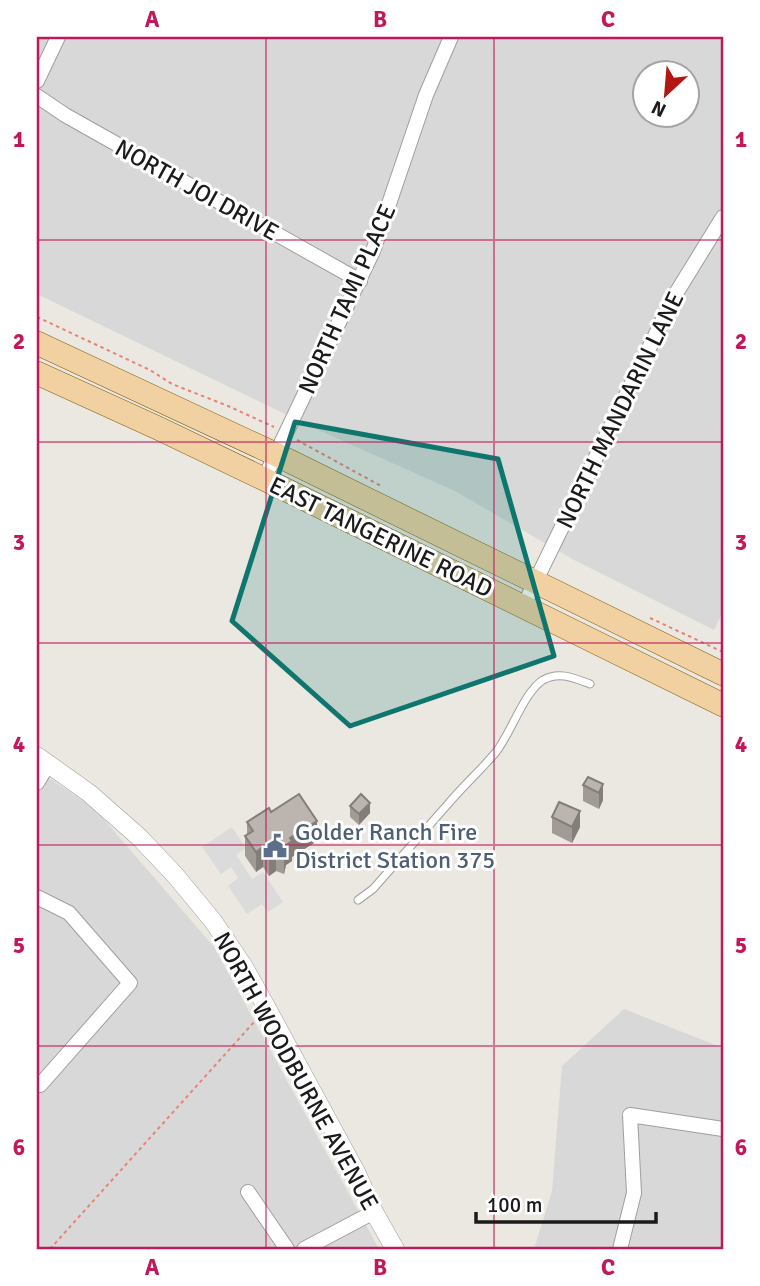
<svg xmlns="http://www.w3.org/2000/svg" width="760" height="1286" viewBox="0 0 760 1286" font-family="Signika,sans-serif">
<style>
.residential{fill:#d9d8d8;fill-rule:evenodd}
.parking{fill:#dbdbdb}
.lines{fill:none;stroke-linecap:round;stroke-linejoin:round}
.service-casing{stroke:#9f9f9f;stroke-width:9}
.minor-casing{stroke:#9f9f9f;stroke-width:16}
.tertiary-casing{stroke:#9f9f9f;stroke-width:19}
.primary-casing{stroke:#835e0f;stroke-width:24}
.path{stroke:#ea8274;stroke-width:2;stroke-dasharray:3.5 3.5;stroke-linecap:butt}
.service{stroke:#fff;stroke-width:7}
.minor{stroke:#fff;stroke-width:14}
.tertiary{stroke:#fff;stroke-width:18}
.primary{stroke:#f1d0a1;stroke-width:23}
.wall{fill:#a19b96}
.shaded-wall{fill:#837e7a}
.building{fill:#bbb4af;stroke:#837e7a;stroke-width:2}
.marked{fill:#0f766e;fill-opacity:0.2;stroke:#0f766e;stroke-width:5;stroke-linejoin:round}
.grid{fill:none;stroke:#c2185b;stroke-width:2;stroke-opacity:0.55}
.labels{text-anchor:middle;dominant-baseline:central;stroke-width:6;stroke-linejoin:round;paint-order:stroke}
.street-label{font-size:24px;fill:#1b1b1b;stroke:#fff}
.service-label{font-size:24px;fill:#4e5e75;stroke:#fff;text-anchor:start}
.neatline{fill:none;stroke:#c2185b;stroke-width:2.5}
.grid-label{font-size:23px;text-anchor:middle;font-weight:bold;fill:#c2185b}
</style>
<rect width="100%" height="100%" fill="#ebe8e1"/>
<!-- residential -->
<g class="residential">
<path d="M37,37H723V612L714,630L574,560L455,491L316,429L37,294ZM644,74H686V116H644Z"/>
<polygon points="37,770 95,809 214,947 379,1249 37,1249"/>
<polygon points="624,1009 723,1048 723,1249 534,1249 552,1191 562,1066"/>
</g>
<!-- parking -->
<polygon class="parking" points="232,827 246,848 236,855 252,879 263,872 283,902 268,912 262,904 247,914 228,886 238,878 231,867 221,874 202,847"/>
<g class="lines">
<!-- service casing -->
<g class="service-casing">
<path id="service" d="M358,900L373,889C398,861 423,832 448,804C463,786 481,770 496,752C511,733 524,692 543,680C559,671 574,678 590,684"/>
</g>
<!-- minor casing -->
<g class="minor-casing">
<g id="minor">
<polyline points="37,81 58,37"/>
<polyline points="37,96 65,115 360,281"/>
<polyline points="264,479 373,251 426,95 451,37"/>
<polyline points="523,607 675,295 723,217"/>
<polyline points="37,783 49,763"/>
<polyline points="37,897 69,913 130,983 40,1085 37,1083"/>
<polyline points="248,1192 287,1249"/>
<polyline points="304,1249 374,1212"/>
<polyline points="620,1249 634,1193 630,1115 723,1129"/>
</g>
</g>
<!-- tertiary casing -->
<g class="tertiary-casing">
<polyline id="tertiary" points="37,756 89,793 139,837 175,875 213,921 244,967 263,1001 356,1172 374,1212 395,1249"/>
</g>
<!-- primary casing -->
<g class="primary-casing">
<g id="primary">
<polyline points="37,343 275,454 723,674"/>
<polyline points="37,373 160,429 264,479 723,705"/>
</g>
</g>
<!-- path -->
<g class="path">
<polyline points="37,317 150,370 172,384 228,406 274,427"/>
<polyline points="297,440 381,486"/>
<polyline points="650,618 723,652"/>
<polyline points="50,1249 255,1021"/>
</g>
<!-- service -->
<use href="#service" class="service"/>
<!-- minor -->
<use href="#minor" class="minor"/>
<!-- tertiary -->
<use href="#tertiary" class="tertiary"/>
<!-- primary -->
<use href="#primary" class="primary"/>
</g>
<!-- wall -->
<g class="wall">
<polygon points="603,784 603,800 599,809 583,801 583,785"/>
<polygon points="350,806 370,813 359,825 350,817"/>
<polygon points="271,812 317,841 292,857 292,861 286,865 284,874 276,871 269,876 263,867 256,872 245,856 245,836 247,834 247,822"/>
<polygon points="552,817 580,827 572,843 552,833"/>
</g>
<!-- shaded-wall -->
<g class="shaded-wall">
<polygon points="603,784 603,800 599,809 599,793"/>
<polygon points="370,803 370,813 359,825 359,814"/>
<polygon points="580,811 580,827 572,843 572,827"/>
<polygon points="317,821 317,841 292,857 292,861 286,865 284,874 284,854 286,845 290,838"/>
<polygon points="263,847 263,867 256,872 256,852"/>
<polygon points="276,852 276,871 269,876 269,856"/>
</g>
<!-- building -->
<g class="building">
<polygon points="588,777 603,784 599,793 583,785"/>
<polygon points="299,794 317,821 290,838 292,841 286,845 284,854 276,852 269,856 263,847 256,852 245,836 253,831 247,822 269,808 271,812"/>
<polygon points="361,794 370,803 359,814 350,806"/>
<polygon points="559,802 580,811 572,827 552,817"/>
</g>
<!-- marked area -->
<path class="marked" d="M295,422L498,459L554,656L350,726L232,621Z"/>
<!-- grid -->
<path class="grid" d="M266,37V1249M494,37V1249M37,240H723M37,442H723M37,643H723M37,845H723M37,1046H723"/>
<!-- icons -->
<defs>
<g id="civic-bare" transform="scale(1.89)"><path d="M-.6-6.5H3V-4.5H.6V-3L4-1V1h2V6H-6V1h2V-1L-.6-3ZM-1.2 2.5V6h2.4V2.5Z" fill="#5c6f8a" stroke="#fff" stroke-width="2.5" paint-order="stroke"/></g>
</defs>
<g fill-rule="evenodd">
<use href="#civic-bare" x="275" y="846"/>
</g>
<g class="labels">
<!-- street labels -->
<g class="street-label">
<text transform="translate(197 190) rotate(29)">NORTH JOI DRIVE</text>
<text transform="translate(347 299) rotate(-66)">NORTH TAMI PLACE</text>
<text transform="translate(620 410) rotate(-64)">NORTH MANDARIN LANE</text>
<text transform="translate(381 537) rotate(26)">EAST TANGERINE ROAD</text>
<text transform="translate(296 1071) rotate(61)">NORTH WOODBURNE AVENUE</text>
</g>
<!-- service labels -->
<g class="service-label">
<text x="295" y="832">Golder Ranch Fire<tspan x="295" dy="28">District Station 375</tspan></text>
</g>
</g>
<!-- border -->
<rect width="760" height="1286" fill="none" stroke="#ffffff" stroke-width="77"/>
<!-- north arrow -->
<g transform="translate(666 94) rotate(206)"><circle r="33" fill="#ffffff" stroke="#a4a4a4" stroke-width="2"/>
<path d="M0-5L12 26L0 18L-12 26Z" fill="#b21714"/>
<text y="-10" font-size="19" font-weight="bold" text-anchor="middle" fill="#1b1b1b">N</text>
</g>
<!-- scale -->
<path d="M476 1212v10h180v-10" fill="none" stroke="#1b1b1b" stroke-width="3.5"/>
<text x="487" y="1212" font-size="21" fill="#1b1b1b" stroke="#ffffff" stroke-width="5" paint-order="stroke">100 m</text>
<rect x="38" y="38" width="684" height="1210" class="neatline"/>
<g class="grid-label">
<text x="152" y="27">A</text>
<text x="380" y="27">B</text>
<text x="608" y="27">C</text>
<text x="19" y="147">1</text>
<text x="741" y="147">1</text>
<text x="19" y="349">2</text>
<text x="741" y="349">2</text>
<text x="19" y="550">3</text>
<text x="741" y="550">3</text>
<text x="19" y="752">4</text>
<text x="741" y="752">4</text>
<text x="19" y="953">5</text>
<text x="741" y="953">5</text>
<text x="19" y="1155">6</text>
<text x="741" y="1155">6</text>
<text x="152" y="1275">A</text>
<text x="380" y="1275">B</text>
<text x="608" y="1275">C</text>
</g>
</svg>
